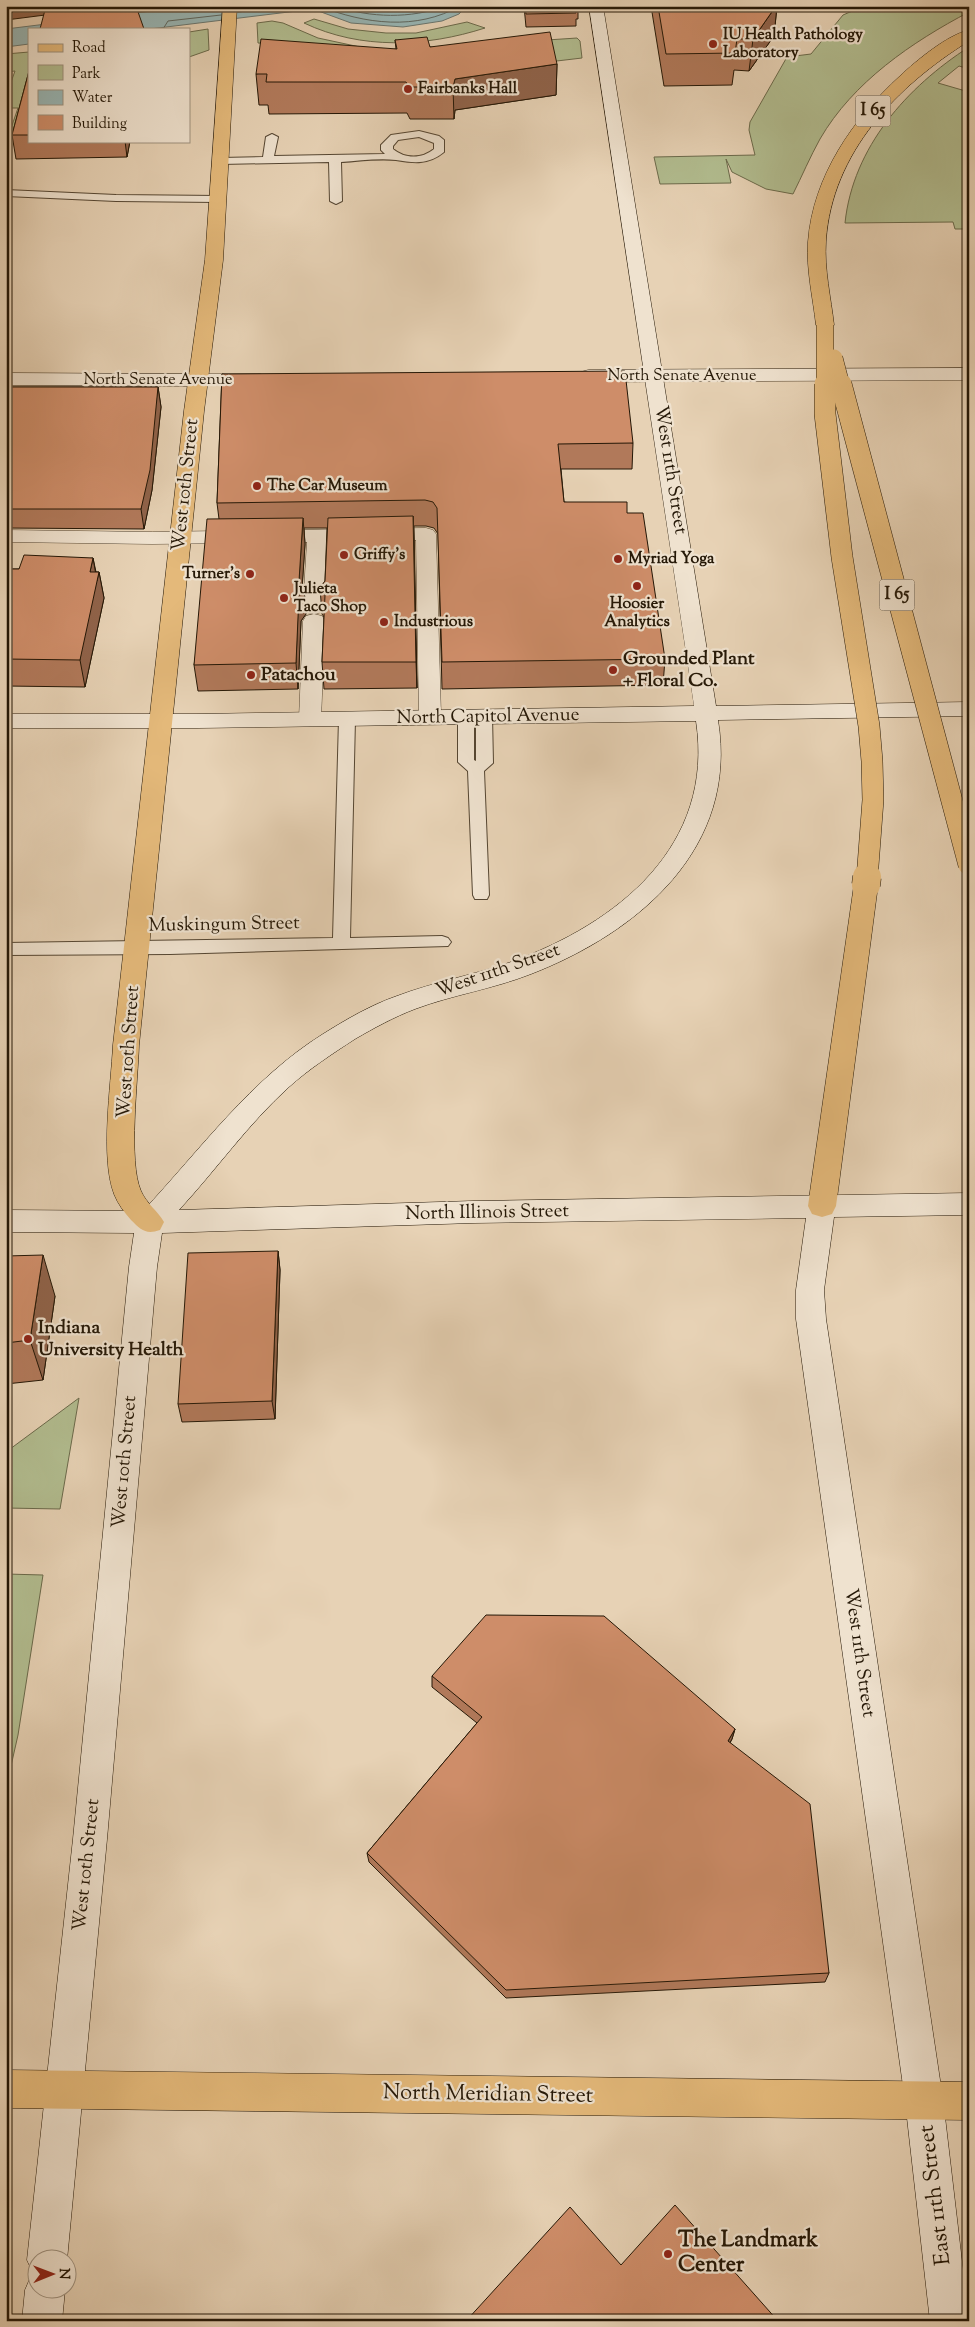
<svg xmlns="http://www.w3.org/2000/svg" width="975" height="2327" viewBox="0 0 975 2327" font-family="'Sorts Mill Goudy',serif">
<style>
.green{fill:#b2bd90;stroke:#6b6a4b}
.water{fill:#98b6b5;stroke:#6a766f}
.lines{fill:none;stroke-linecap:round;stroke-linejoin:round}
.shore{stroke:#5e665e;stroke-width:1}
.lane-casing{stroke:#554632;stroke-width:2}
.street-casing{stroke:#554632;stroke-width:1}
.secondary-casing{stroke:#241706;stroke-width:1}
.primary-casing{stroke:#241706;stroke-width:1}
.highway-casing{stroke:#241706;stroke-width:1}
.lane{fill:#efe2cf;fill-rule:evenodd}
.street{fill:#efe2cf;fill-rule:evenodd}
.secondary{fill:#efe2cf;fill-rule:evenodd}
.primary{fill:#e4b97a;fill-rule:evenodd}
.highway{fill:#e4b97a;fill-rule:evenodd}
.highway-bridge-far2-casing{stroke:#241706;stroke-width:18;stroke-linecap:butt}
.highway-bridge-far1-casing{stroke:#241706;stroke-width:22;stroke-linecap:butt}
.highway-bridge-casing{stroke:#241706;stroke-width:29;stroke-linecap:butt}
.highway-bridge-far2{stroke:#e4b97a;stroke-width:17}
.highway-bridge-far1{stroke:#e4b97a;stroke-width:21}
.highway-bridge{stroke:#e4b97a;stroke-width:28}
.wall{fill:#b1795a;stroke:#241706}
.shaded-wall{fill:#90634a;stroke:#241706}
.building{fill:#ce8d69;stroke:#241706}
.poi-dot{fill:#8f2418;stroke:#efe2cf;stroke-width:2}
.labels{text-anchor:middle;dominant-baseline:central;stroke-width:4.5;stroke-linejoin:round;paint-order:stroke}
.far-poi-label{font-size:16px;font-weight:bold;fill:#241706;stroke:#efe2cf;text-anchor:start}
.far-street-label{font-size:16px;fill:#241706;stroke:#efe2cf}
.shield{fill:#efe2cf;stroke:#615442;stroke-width:1}
.shield-label{font-size:18px;font-weight:bold;fill:#241706}
.street-label{font-size:19px;fill:#241706;stroke:#efe2cf}
.poi-label{font-size:19px;font-weight:bold;fill:#241706;stroke:#efe2cf;text-anchor:start}
.near-street-label{font-size:22px;fill:#241706;stroke:#efe2cf}
.near-poi-label{font-size:22px;font-weight:bold;fill:#241706;stroke:#efe2cf;text-anchor:start}
</style>
<rect width="100%" height="100%" fill="#e7d2b5"/>
<filter id="stains"><feTurbulence type="fractalNoise" baseFrequency=".004" numOctaves="4"/><feColorMatrix values="0 0 0 0 .2 0 0 0 0 .09 0 0 0 0 .02 0 0 0 .5 -.17"/></filter>
<radialGradient id="worn" r=".72"><stop offset=".6" stop-color="#630" stop-opacity="0"/><stop offset="1" stop-color="#630" stop-opacity=".3"/></radialGradient>
<!-- green -->
<g class="green">
<path d="M857,6H969V12C912,42 853,82 820,139C810,157 802,176 793,194L766,189L732,172L726,159L731,183L660,184L654,157L755,155L749,130L750,122L787,57L811,54L843,15L857,9Z"/>
<path d="M314,19L348,29L386,33H416L467,22L485,28C426,47 361,50 304,23Z"/>
<polygon points="272,21 283,23 318,38 360,47 258,43 257,23"/>
<polygon points="208,29 209,50 189,57 189,32"/>
<polygon points="577,38 580,41 582,58 464,72 517,42"/>
<path d="M969,47V69L959,66L938,83L969,92V229H955L953,222L845,223C853,147 907,87 969,47Z"/>
<polygon points="29,52 29,111 22,138 6,139 6,131 10,131 18,108 6,108 6,96 15,71 6,72 6,54"/>
<polygon points="79,1398 60,1509 6,1508 6,1452"/>
<polygon points="6,1574 43,1575 18,1735 6,1788"/>
</g>
<!-- water -->
<polygon class="water" points="192,6 467,6 459,14 442,21 403,27 351,23 313,9 150,29 29,29 29,44 6,47 6,29"/>
<g class="lines">
<!-- shore -->
<g class="shore">
<path d="M319,6C365,24 416,31 460,6"/>
<path d="M334,6C372,18 409,19 447,6"/>
<polyline points="365,6 391,8 419,6"/>
<polyline points="238,12 292,6"/>
<polyline points="163,29 168,21 221,15"/>
</g>
<!-- lane casing -->
<g class="lane-casing">
<g id="lane">
<path d="M419,131L439,136L444,140V152C428,165 414,163 396,160C378,158 358,161 341,162L342,201L336,204L330,201L329,162L221,164L215,161L221,158L263,157L266,137L272,134L278,137L274,156L385,154L381,150V145L391,135ZM419,137L434,143V149C422,159 405,159 393,149V146L398,140Z"/>
<polygon points="6,190 116,195 218,196 224,199 218,202 116,201 6,196"/>
<polygon points="484,711 492,716 493,763 484,771 489,895 487,899 475,899 473,895 468,771 458,762 458,717 466,712 474,717 474,760 476,761 476,716"/>
<polygon points="347,714 355,719 350,938 442,936 448,938 451,942 448,946 170,954 6,955 6,943 333,938 339,719"/>
</g>
</g>
<!-- street casing -->
<g class="street-casing">
<g id="street">
<polygon points="969,368 969,380 588,382 581,380 579,376 581,372 588,370"/>
<polygon points="199,374 260,374 267,376 269,380 267,384 260,386 192,384 190,380 192,376"/>
<polygon points="426,528 433,530 436,534 441,717 438,722 430,724 422,722 419,717 416,540 328,542 325,607 322,612 314,614 306,612 303,607 307,542 152,544 6,542 6,530 152,532"/>
<polygon points="314,614 322,616 325,621 321,719 318,724 310,726 302,724 299,719 303,621 306,616"/>
</g>
</g>
<!-- secondary casing -->
<g class="secondary-casing">
<g id="secondary">
<path d="M589,6H603L716,706L969,702V716L718,720C739,848 639,932 531,974C493,989 452,995 415,1009C394,1017 374,1028 355,1039C332,1054 309,1069 289,1087C248,1124 216,1170 179,1210L473,1201L969,1193V1215L834,1217L824,1290L826,1319L943,2100L969,2321H930L905,2100L796,1319V1290L806,1218L473,1223L162,1233L157,1267L107,1839L67,2260H38V2290H65L62,2321H22L25,2290L31,2276L34,2275L27,2260L73,1839L129,1267L134,1233L6,1232V1210L143,1211C201,1149 251,1079 323,1034C347,1019 371,1005 397,996C434,982 474,975 511,962C618,923 715,846 696,721L197,728H6V714H197L694,706Z"/>
<polygon points="6,373 199,374 206,376 208,380 206,384 199,386 6,385"/>
</g>
</g>
<!-- primary casing -->
<g class="primary-casing">
<g id="primary">
<path d="M223,6H237L223,260L204,411L139,1045C138,1079 128,1162 141,1191C146,1203 158,1211 164,1222L160,1230C146,1235 141,1230 131,1220C124,1212 118,1204 114,1194C100,1157 111,1086 113,1045L184,411L205,260Z"/>
<polygon points="6,2070 969,2082 969,2120 6,2108"/>
</g>
</g>
<!-- highway casing -->
<g class="highway-casing">
<g id="highway">
<path d="M969,30V41C897,86 832,152 826,241C824,269 831,298 834,325L831,329H819L816,325C813,298 806,269 808,242C813,176 853,119 900,76C916,61 947,35 969,30Z"/>
<polygon points="866,876 875,879 878,885 836,1206 832,1214 822,1217 812,1214 808,1206 854,885 857,879"/>
</g>
</g>
<!-- lane -->
<use href="#lane" class="lane"/>
<!-- street -->
<use href="#street" class="street"/>
<!-- secondary -->
<use href="#secondary" class="secondary"/>
<!-- primary -->
<use href="#primary" class="primary"/>
<!-- highway -->
<use href="#highway" class="highway"/>
<!-- highway-bridge-far2 casing -->
<g class="highway-bridge-far2-casing">
<g id="highway-bridge-far2">
<polyline points="825,325 825,385"/>
<polyline points="834,358 841,385"/>
</g>
</g>
<!-- highway-bridge-far1 casing -->
<g class="highway-bridge-far1-casing">
<g id="highway-bridge-far1">
<polyline points="825,384 825,414 842,557 869,726 872,761 873,800 867,879"/>
<polyline points="841,384 969,865"/>
</g>
</g>
<!-- highway-bridge casing -->
<g class="highway-bridge-casing">
<polyline id="highway-bridge" points="866,885 867,877"/>
</g>
<!-- highway-bridge-far2 -->
<use href="#highway-bridge-far2" class="highway-bridge-far2"/>
<!-- highway-bridge-far1 -->
<use href="#highway-bridge-far1" class="highway-bridge-far1"/>
<!-- highway-bridge -->
<use href="#highway-bridge" class="highway-bridge"/>
</g>
<!-- wall -->
<g class="wall">
<polygon points="524,6 578,6 578,19 576,19 576,26 526,27"/>
<polygon points="651,6 777,6 774,36 749,71 734,70 732,85 664,86"/>
<polygon points="395,40 430,47 557,64 556,95 455,110 454,119 410,119 407,113 269,114 268,105 259,105 256,74 396,49"/>
<polygon points="29,71 29,141 130,141 127,157 16,159 12,135"/>
<polygon points="222,374 633,443 632,469 561,469 564,502 627,513 665,659 663,685 442,689 438,534 434,528 426,526 414,526 417,688 324,689 322,662 324,617 322,614 320,588 325,581 327,528 304,528 305,544 302,586 304,588 306,614 301,621 298,689 198,691 194,665 219,519 217,503"/>
<polygon points="6,387 158,387 161,407 152,490 144,529 6,528"/>
<polygon points="93,558 96,572 99,572 104,598 85,687 6,686 6,569 19,569"/>
<polygon points="278,1251 280,1270 275,1419 182,1422 178,1404"/>
<polygon points="6,1256 55,1296 43,1380 6,1384"/>
<polygon points="432,1676 735,1729 732,1739 730,1743 829,1973 825,1982 506,1998 369,1862 367,1853 477,1723 432,1687"/>
</g>
<!-- shaded-wall -->
<g class="shaded-wall">
<polygon points="6,6 52,6 53,14 6,20"/>
<polygon points="776,6 777,6 774,36 749,71 753,39"/>
<polygon points="557,64 556,95 455,110 454,119 453,87 455,79"/>
<polygon points="125,141 130,141 127,157"/>
<polygon points="158,387 161,407 152,490 144,529 141,509"/>
<polygon points="413,516 414,542 417,688 416,662"/>
<polygon points="303,518 305,544 302,590 304,588 306,614 301,621 298,689 296,663 299,581"/>
<polygon points="93,558 97,581 99,572 104,598 85,687 80,660 90,572"/>
<polygon points="278,1251 280,1270 275,1419 272,1401"/>
<polygon points="43,1255 55,1296 43,1380 30,1340"/>
<polygon points="735,1729 732,1739 725,1751 728,1741"/>
</g>
<!-- building -->
<g class="building">
<polygon points="46,6 136,6 144,29 40,29"/>
<polygon points="525,6 579,6 575,6 576,13 526,14"/>
<polygon points="658,6 776,6 753,39 737,39 735,53 666,54"/>
<polygon points="550,32 557,64 455,79 453,87 409,87 406,82 266,82 267,74 256,74 261,39 397,49 395,40 427,37 430,47"/>
<polygon points="29,71 29,135 12,135"/>
<polygon points="625,371 633,443 558,444 564,502 627,502 627,513 643,513 665,659 442,662 437,508 433,502 425,500 217,503 222,374"/>
<polygon points="6,387 158,387 150,470 141,509 6,509"/>
<polygon points="413,516 416,662 322,662 325,595 320,588 325,581 328,518"/>
<polygon points="303,518 299,581 304,588 299,595 296,663 194,665 207,519"/>
<polygon points="24,555 93,558 90,572 99,572 80,660 6,659 6,569 19,569"/>
<polygon points="278,1251 272,1401 178,1404 188,1253"/>
<polygon points="43,1255 30,1340 6,1343 6,1256"/>
<polygon points="486,1615 604,1616 735,1729 728,1741 810,1804 829,1973 506,1990 367,1853 482,1717 432,1676"/>
<polygon points="675,2205 778,2321 466,2321 570,2207 621,2265"/>
</g>
<!-- markers -->
<g class="poi-dot">
<circle cx="713" cy="44" r="5"/>
<circle cx="408" cy="89" r="5"/>
<circle cx="257" cy="486" r="5"/>
<circle cx="344" cy="555" r="5"/>
<circle cx="618" cy="559" r="5"/>
<circle cx="250" cy="574" r="5"/>
<circle cx="637" cy="586" r="5"/>
<circle cx="284" cy="598" r="5"/>
<circle cx="384" cy="622" r="5"/>
<circle cx="613" cy="670" r="5"/>
<circle cx="251" cy="675" r="5"/>
<circle cx="28" cy="1339" r="5"/>
<circle cx="668" cy="2254" r="5"/>
</g>
<g class="labels">
<!-- far-poi labels -->
<g class="far-poi-label">
<text x="723" y="35">IU Health Pathology<tspan x="723" dy="18">Laboratory</tspan></text>
<text x="418" y="89">Fairbanks Hall</text>
<text x="267" y="486">The Car Museum</text>
<text x="354" y="555">Griffy's</text>
<text x="628" y="559">Myriad Yoga</text>
<text x="240" y="574" text-anchor="end">Turner's</text>
<text x="294" y="589">Julieta<tspan x="294" dy="18">Taco Shop</tspan></text>
<text x="637" y="604" text-anchor="middle">Hoosier<tspan x="637" dy="18">Analytics</tspan></text>
<text x="394" y="622">Industrious</text>
</g>
<!-- far-street labels -->
<g class="far-street-label">
<text x="682" y="376">North Senate Avenue</text>
<text x="158" y="380">North Senate Avenue</text>
</g>
<!-- shield labels -->
<g class="shield">
<rect x="855.5" y="95.5" width="35" height="31" rx="4"/>
<rect x="879.5" y="579.5" width="35" height="31" rx="4"/>
</g>
<g class="shield-label">
<text x="873" y="111">I 65</text>
<text x="897" y="595">I 65</text>
</g>
<!-- street labels -->
<g class="street-label">
<text transform="translate(670 470) rotate(81)">West 11th Street</text>
<text transform="translate(186 485) rotate(-84)">West 10th Street</text>
<text transform="translate(488 717) rotate(-1)">North Capitol Avenue</text>
<text transform="translate(224 925) rotate(-1)">Muskingum Street</text>
<text transform="translate(498 971) rotate(-19)">West 11th Street</text>
<text transform="translate(129 1052) rotate(-86)">West 10th Street</text>
<text transform="translate(487 1213) rotate(-1)">North Illinois Street</text>
<text transform="translate(125 1462) rotate(-85)">West 10th Street</text>
<text transform="translate(859 1653) rotate(82)">West 11th Street</text>
<text transform="translate(87 1865) rotate(-84)">West 10th Street</text>
</g>
<!-- poi labels -->
<g class="poi-label">
<text x="623" y="659">Grounded Plant<tspan x="623" dy="22">+ Floral Co.</tspan></text>
<text x="261" y="675">Patachou</text>
<text x="38" y="1328">Indiana<tspan x="38" dy="22">University Health</tspan></text>
</g>
<!-- near-street labels -->
<g class="near-street-label">
<text transform="translate(488 2095) rotate(1)">North Meridian Street</text>
<text transform="translate(936 2195) rotate(-97)">East 11th Street</text>
</g>
<!-- near-poi labels -->
<g class="near-poi-label">
<text x="678" y="2241">The Landmark<tspan x="678" dy="25">Center</tspan></text>
</g>
</g>
<!-- margin -->
<rect width="975" height="2327" fill="none" stroke="#e7d2b5" stroke-width="25"/>
<rect x="8" y="8" width="960" height="2312" fill="none" stroke="#241706" stroke-width="2.5"/>
<rect x="12" y="12" width="950" height="2302" fill="none" stroke="#241706"/>
<!-- legend -->
<rect x="28" y="28" width="162" height="115" fill="#efe2cf" stroke="#9e917f"/>
<rect x="38" y="44" width="25" height="8" fill="#e4b97a" stroke="#9e917f"/>
<text x="72" y="52" font-size="15" fill="#241706">Road</text>
<rect x="38" y="65" width="25" height="15" fill="#b2bd90" stroke="#9e917f"/>
<text x="72" y="78" font-size="15" fill="#241706">Park</text>
<rect x="38" y="90" width="25" height="15" fill="#98b6b5" stroke="#9e917f"/>
<text x="72" y="102" font-size="15" fill="#241706">Water</text>
<rect x="38" y="115" width="25" height="15" fill="#ce8d69" stroke="#9e917f"/>
<text x="72" y="128" font-size="15" fill="#241706">Building</text>
<!-- north arrow -->
<g transform="translate(52 2274) rotate(89)"><circle r="24" fill="#efe2cf" stroke="#9e917f"/>
<path d="M0-4L9 19L0 12L-9 19Z" fill="#8f2418"/>
<text y="-8" font-size="14" font-weight="bold" text-anchor="middle" fill="#241706">N</text>
</g>
<rect width="100%" height="100%" filter="url(#stains)"/>
<rect width="100%" height="100%" fill="url(#worn)"/>
</svg>
